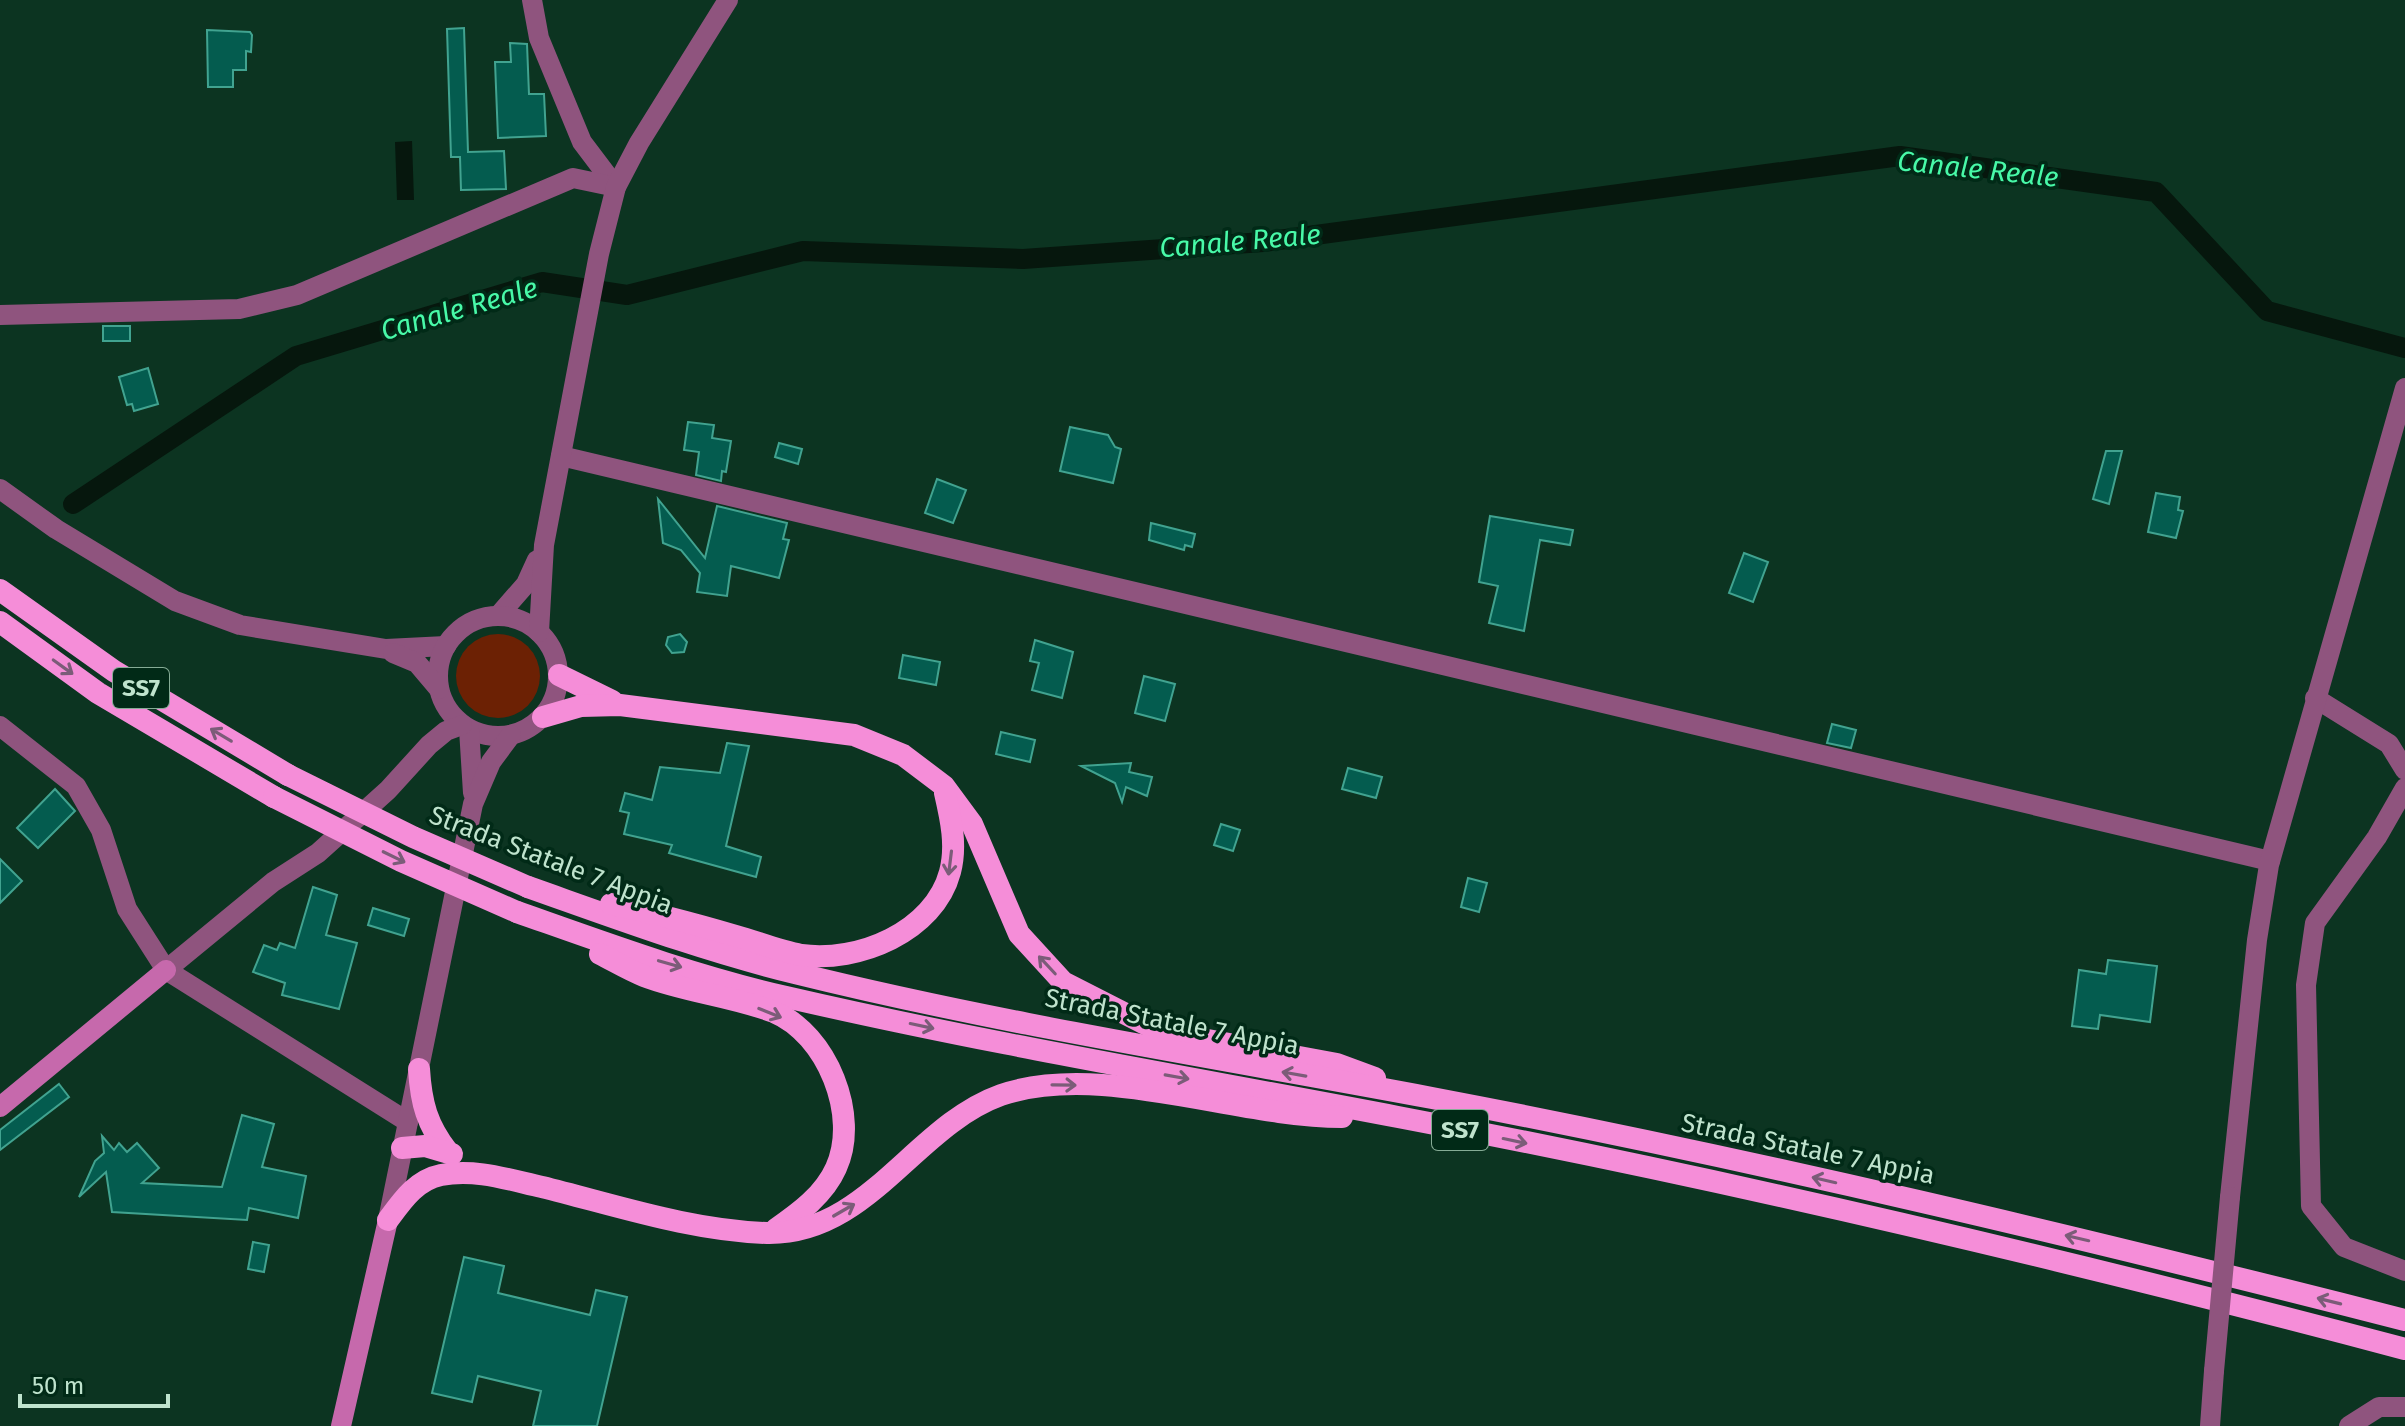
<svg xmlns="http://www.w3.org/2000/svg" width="2405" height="1426" viewBox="0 0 2405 1426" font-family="'Fira Sans',sans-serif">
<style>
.green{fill:#6c2104}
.water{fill:#06170d}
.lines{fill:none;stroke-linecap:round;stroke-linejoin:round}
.canal{stroke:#06170d;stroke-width:20}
.building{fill:#045c4f;stroke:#41a390;stroke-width:2}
.minor{stroke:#8f547e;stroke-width:20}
.tertiary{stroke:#8f547e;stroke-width:20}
.secondary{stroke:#c669ac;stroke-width:20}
.trunk{stroke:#f58dd8;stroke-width:22}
.minor-bridge{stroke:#8f547e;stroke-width:20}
.trunk-bridge{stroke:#f58dd8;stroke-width:22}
.oneway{stroke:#7b5c78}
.labels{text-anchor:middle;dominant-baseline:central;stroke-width:7;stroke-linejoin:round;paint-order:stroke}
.shield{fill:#012a17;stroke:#86ac96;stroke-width:2}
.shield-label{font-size:24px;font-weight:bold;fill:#bfe3cd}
.street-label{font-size:26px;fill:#bfe3cd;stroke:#012a17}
.water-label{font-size:28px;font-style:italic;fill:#48f9a8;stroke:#012a17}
</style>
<rect width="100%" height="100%" fill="#0c3421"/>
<!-- green -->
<circle class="green" cx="498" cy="676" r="42"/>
<!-- water -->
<polygon class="water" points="412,141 414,200 397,200 395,142"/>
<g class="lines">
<!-- canal -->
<polyline class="canal" points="73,504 296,356 542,282 627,295 803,251 1023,259 1263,242 1900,156 2156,192 2267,311 2405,348"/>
</g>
<!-- building -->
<g class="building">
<polygon points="464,28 468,152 504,151 506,189 461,190 460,157 451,157 447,29"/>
<polygon points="207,30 250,32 252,35 251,52 246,51 246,70 233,70 233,87 208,87"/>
<polygon points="510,43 527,44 529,94 544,94 546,136 498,138 495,62 511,62"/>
<rect x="103" y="326" width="27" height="15"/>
<polygon points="148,368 158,404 134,411 132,404 127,405 119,377"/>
<polygon points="688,422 714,425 712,438 731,441 726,472 722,471 721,481 696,475 699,452 684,450"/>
<polygon points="1070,427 1108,435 1115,447 1121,449 1113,483 1060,471"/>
<polygon points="779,443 802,449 798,464 775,457"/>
<polygon points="2106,451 2122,451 2109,504 2093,499"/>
<polygon points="937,479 966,490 953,523 925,513"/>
<polygon points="2156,493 2180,497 2178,510 2183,511 2176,538 2148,532"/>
<polygon points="658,499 705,558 717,506 787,523 783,539 789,540 779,578 731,566 727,596 697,592 700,573 681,550 663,543"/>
<polygon points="1490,516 1573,530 1570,545 1540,540 1524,631 1489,623 1498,586 1479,582"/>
<polygon points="1151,523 1195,534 1192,547 1185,545 1184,550 1149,540"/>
<polygon points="1744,553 1768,562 1753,602 1729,593"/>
<polygon points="680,634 687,642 684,652 672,653 666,645 668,637"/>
<polygon points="1035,640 1073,652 1062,698 1032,690 1039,663 1030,661"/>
<polygon points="903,655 940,662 936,685 899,678"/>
<polygon points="1144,676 1175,684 1165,721 1135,713"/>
<polygon points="1832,724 1856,730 1851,748 1827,743"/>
<polygon points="1001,732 1035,740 1030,762 996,754"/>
<polygon points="727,743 749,746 726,846 761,857 756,877 669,853 672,845 624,834 629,813 620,811 625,793 652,800 660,767 720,773"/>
<polygon points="1131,763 1129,772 1152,777 1147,796 1126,787 1122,802 1115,783 1081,766"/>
<polygon points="1348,768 1382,777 1376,798 1342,789"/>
<polygon points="55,789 75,811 38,848 17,828"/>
<polygon points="1221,824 1240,830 1233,851 1214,845"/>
<polygon points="0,859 22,881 0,903"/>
<polygon points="1468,878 1487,883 1479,912 1461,907"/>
<polygon points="313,887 337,895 326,935 357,943 339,1009 282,995 285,983 253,972 264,945 277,950 280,943 295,948"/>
<polygon points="373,908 409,919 404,936 368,925"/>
<polygon points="2108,960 2157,966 2150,1022 2100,1015 2098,1029 2072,1026 2079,970 2106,974"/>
<polygon points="59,1084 69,1097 0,1150 0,1130"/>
<polygon points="242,1115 274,1124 262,1167 306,1176 298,1218 249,1208 247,1220 112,1212 106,1172 79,1197 95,1161 104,1153 102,1136 114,1150 119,1143 127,1152 137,1143 159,1168 142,1183 222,1187"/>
<polygon points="253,1242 269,1245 264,1272 248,1269"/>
<polygon points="464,1257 504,1266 498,1293 590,1315 596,1290 627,1297 597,1426 533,1426 541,1391 478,1376 472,1402 432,1393"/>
</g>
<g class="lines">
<!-- minor -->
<g class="minor">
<polyline points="532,0 539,38 582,142 616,187"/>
<polyline points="0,315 239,309 297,295 573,178 616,187"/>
<polyline points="561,456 2270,861"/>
<polyline points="2315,698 2389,744 2405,770"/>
<polyline points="0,726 76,786 101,830 127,909 166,970 408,1122"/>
<polyline points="2405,788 2377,837 2315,923 2306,985 2311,1206 2344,1247 2405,1271"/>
<polyline points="2230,1197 2257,940 2269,865 2405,388"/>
<polyline points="2349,1426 2379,1407 2405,1407"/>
</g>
<!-- tertiary -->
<g class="tertiary">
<polyline points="0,489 56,529 175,601 240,625 386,649 446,646"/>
<polyline points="498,616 526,584 537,560"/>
<circle cx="498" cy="676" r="60"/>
<polyline points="539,632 544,545 599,254 616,187 639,143 728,0"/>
<polyline points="393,653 417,663 439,689"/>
<polyline points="469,729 473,793"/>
<polyline points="166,970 273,882 318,853 388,790 429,745 446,731 462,725"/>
<polyline points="388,1220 473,804 491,762 511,735"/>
<polyline points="2210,1426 2214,1371"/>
</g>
<!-- secondary -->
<g class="secondary">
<polyline points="0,1107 166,970"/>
<polyline points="341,1426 388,1220"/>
</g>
<!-- trunk -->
<g class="trunk">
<polyline points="0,590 114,671 288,775"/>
<polyline points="0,622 98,693 274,797"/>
<polyline points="559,675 612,701"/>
<polyline points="543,717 581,706 620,705 854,735 903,755 944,786 972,824 1019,934 1063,982 1159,1031 1337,1064 1375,1078"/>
<path d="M528,887C616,918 704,951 795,973C1005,1025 1219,1058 1432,1098C1759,1160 2083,1238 2405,1320"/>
<path d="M611,904C654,913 695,924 736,936C757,942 780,951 801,955C858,963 934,932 950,872C957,846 951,819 945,793"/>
<path d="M517,912C605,943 694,976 786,997C989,1044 1194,1078 1398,1117C1737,1181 2072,1261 2405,1349"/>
<path d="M600,954C614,961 629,970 644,976C686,992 732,996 774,1012C827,1034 860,1116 836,1168C824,1195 799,1213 776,1229"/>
<path d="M419,1069C421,1103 427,1125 448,1152"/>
<polyline points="402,1148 425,1146 452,1154"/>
<path d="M388,1220C402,1201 416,1180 441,1175C475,1168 510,1180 542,1187C615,1205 692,1231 767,1233C868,1235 914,1126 1001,1095C1101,1061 1236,1117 1342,1117"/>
</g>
<!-- minor-bridge -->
<polyline class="minor-bridge" points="2214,1371 2230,1197"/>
<!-- trunk-bridge -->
<g class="trunk-bridge">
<polyline points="288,775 413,837 528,887"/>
<polyline points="274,797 401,861 517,912"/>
</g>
</g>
<!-- one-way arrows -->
<defs><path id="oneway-shaft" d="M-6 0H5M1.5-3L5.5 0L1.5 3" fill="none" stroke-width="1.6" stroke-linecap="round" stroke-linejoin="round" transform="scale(2)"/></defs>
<g class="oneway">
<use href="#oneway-shaft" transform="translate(63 667) rotate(36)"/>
<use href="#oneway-shaft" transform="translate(221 735) rotate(-149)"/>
<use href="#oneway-shaft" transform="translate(394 857) rotate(26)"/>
<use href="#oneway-shaft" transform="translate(950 863) rotate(97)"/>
<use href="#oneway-shaft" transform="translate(670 964) rotate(16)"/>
<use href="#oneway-shaft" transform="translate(1047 965) rotate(-133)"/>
<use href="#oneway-shaft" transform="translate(770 1013) rotate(22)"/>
<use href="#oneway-shaft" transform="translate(922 1026) rotate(12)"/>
<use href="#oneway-shaft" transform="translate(1294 1074) rotate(-170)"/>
<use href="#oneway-shaft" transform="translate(1177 1077) rotate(10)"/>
<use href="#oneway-shaft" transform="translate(1064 1085) rotate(1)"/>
<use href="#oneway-shaft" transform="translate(1515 1141) rotate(12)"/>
<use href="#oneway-shaft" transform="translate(1824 1180) rotate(-167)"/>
<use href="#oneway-shaft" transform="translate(844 1210) rotate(-30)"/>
<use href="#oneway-shaft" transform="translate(2077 1238) rotate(-167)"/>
<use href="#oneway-shaft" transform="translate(2329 1301) rotate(-166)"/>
</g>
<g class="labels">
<!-- shield labels -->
<g class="shield">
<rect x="113" y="668" width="56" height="40" rx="6"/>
<rect x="1432" y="1110" width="56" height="40" rx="6"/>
</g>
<g class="shield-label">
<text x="141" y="688">SS7</text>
<text x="1460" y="1130">SS7</text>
</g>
<!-- street labels -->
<g class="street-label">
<text transform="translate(551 860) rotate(21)">Strada Statale 7 Appia</text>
<text transform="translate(1172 1022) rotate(11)">Strada Statale 7 Appia</text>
<text transform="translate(1808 1149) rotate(12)">Strada Statale 7 Appia</text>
</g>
<!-- water labels -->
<g class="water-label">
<text transform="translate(1978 169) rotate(6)">Canale Reale</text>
<text transform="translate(1240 241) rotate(-5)">Canale Reale</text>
<text transform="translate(459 309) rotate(-16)">Canale Reale</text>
</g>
</g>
<!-- scale -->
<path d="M20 1394v12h148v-12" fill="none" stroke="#bfe3cd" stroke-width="4"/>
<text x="32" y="1394" font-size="24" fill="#bfe3cd" stroke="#012a17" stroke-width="6" paint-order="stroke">50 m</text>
</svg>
